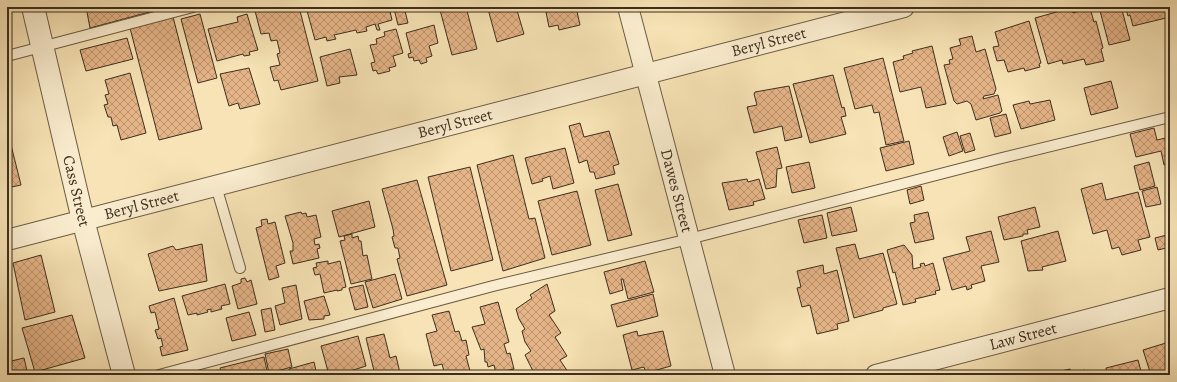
<svg xmlns="http://www.w3.org/2000/svg" width="1177" height="382" viewBox="0 0 1177 382" font-family="Alegreya,serif">
<style>
.building{fill:url(#building-cross-hatch);stroke:#3d2e1f}
.lines{fill:none;stroke-linecap:round;stroke-linejoin:round}
.service-casing{stroke:#6c5b44;stroke-width:12}
.minor-casing{stroke:#6c5b44;stroke-width:22}
.tertiary-casing{stroke:#6c5b44;stroke-width:24}
.service{stroke:#faedcf;stroke-width:10}
.minor{stroke:#faedcf;stroke-width:20}
.tertiary{stroke:#faedcf;stroke-width:22}
.labels{text-anchor:middle;dominant-baseline:central;stroke-width:3;stroke-linejoin:round;paint-order:stroke}
.street-label{font-size:16px;fill:#3d2e1f;stroke:#faedcf}
</style>
<defs>
<pattern id="building-cross-hatch" width="8" height="8" patternUnits="userSpaceOnUse"><rect width="8" height="8" fill="#e5b487"/><path d="M0 0l8 8M0 8l8-8" fill="none" stroke="#bb936e"/></pattern>
</defs>
<rect width="100%" height="100%" fill="#f7e3b5"/>
<filter id="stains"><feTurbulence type="fractalNoise" baseFrequency=".005" numOctaves="4"/><feColorMatrix values="0 0 0 0 .2 0 0 0 0 .09 0 0 0 0 .02 0 0 0 .5 -.17"/></filter>
<radialGradient id="worn" r=".72"><stop offset=".6" stop-color="#630" stop-opacity="0"/><stop offset="1" stop-color="#630" stop-opacity=".3"/></radialGradient>
<!-- building -->
<g class="building">
<polygon points="86,7 168,7 90,28"/>
<polygon points="254,7 299,7 318,81 281,90 278,80 274,81 270,67 280,65 277,54 280,53 277,40 271,41 269,33 261,34"/>
<polygon points="306,7 389,7 392,20 378,24 380,30 377,30 375,24 366,27 367,31 357,33 356,30 334,35 336,39 327,41 326,37 315,40"/>
<polygon points="404,7 408,23 398,25 394,9"/>
<polygon points="453,7 466,7 477,49 452,55 440,10"/>
<polygon points="495,7 516,7 524,34 497,42 488,9"/>
<polygon points="545,7 576,7 580,25 559,30 558,25 549,27"/>
<polygon points="1099,7 1169,7 1170,17 1133,26 1130,15 1128,16 1126,9 1122,10 1130,40 1109,45"/>
<polygon points="1071,8 1073,13 1090,8 1094,22 1096,21 1103,48 1101,49 1104,61 1086,65 1084,59 1063,64 1062,60 1048,64 1035,18"/>
<polygon points="200,14 217,78 198,83 181,19"/>
<polygon points="247,14 258,50 249,52 250,55 244,56 243,54 217,61 208,29 238,22 237,17"/>
<polygon points="173,17 202,129 159,140 130,28"/>
<polygon points="1029,21 1041,63 1039,64 1040,67 1025,71 1024,68 1008,72 1004,60 997,61 993,47 999,46 995,32"/>
<polygon points="434,25 438,43 429,46 432,56 426,58 427,62 421,64 419,60 414,61 413,57 409,58 408,54 411,53 406,33"/>
<polygon points="396,29 403,53 393,56 396,66 389,68 390,71 378,74 376,70 373,71 371,63 375,62 370,45 377,44 376,39 385,36 384,32"/>
<polygon points="972,36 976,52 985,49 996,89 994,94 984,96 983,99 998,95 1002,111 1000,113 976,120 971,104 967,101 957,104 954,101 944,65 950,64 949,60 953,59 950,48 961,45 959,39"/>
<polygon points="127,38 133,59 86,71 80,50"/>
<polygon points="932,46 946,104 926,108 921,87 900,92 893,62 904,59 903,56 913,53 912,51"/>
<polygon points="350,49 357,75 339,77 340,83 327,86 320,57"/>
<polygon points="883,58 904,141 886,145 879,112 874,113 872,105 855,109 844,68"/>
<polygon points="249,68 260,104 240,109 238,103 229,106 220,74"/>
<polygon points="130,73 146,133 121,140 117,125 113,126 111,117 108,117 104,105 108,104 105,95 109,94 105,80"/>
<polygon points="833,75 842,108 844,107 846,116 841,117 846,134 810,143 793,84"/>
<polygon points="1111,81 1118,108 1091,115 1084,88"/>
<polygon points="789,86 802,137 785,141 782,126 754,133 747,107 757,105 754,94 755,92"/>
<polygon points="1050,100 1055,120 1021,129 1013,105 1029,101 1030,104"/>
<polygon points="1006,114 1011,133 995,137 990,118"/>
<polygon points="580,123 584,137 609,131 619,164 613,166 615,174 596,179 594,172 590,172 587,160 579,163 569,126"/>
<polygon points="1154,128 1157,140 1170,137 1170,164 1164,165 1161,151 1136,157 1130,134"/>
<polygon points="957,132 963,151 949,156 943,137"/>
<polygon points="970,133 975,150 965,153 960,136"/>
<polygon points="9,137 21,185 7,188 7,138"/>
<polygon points="909,141 914,164 886,171 880,148"/>
<polygon points="777,147 782,168 777,169 776,187 766,189 756,152"/>
<polygon points="565,148 574,183 553,189 550,176 542,179 543,181 532,184 525,158"/>
<polygon points="513,155 529,219 535,218 545,258 503,271 477,165"/>
<polygon points="809,162 815,188 792,193 786,167"/>
<polygon points="1149,162 1155,186 1140,190 1134,166"/>
<polygon points="470,167 493,260 451,271 428,177"/>
<polygon points="747,179 748,182 759,179 765,199 753,202 754,205 729,210 722,183"/>
<polygon points="417,180 447,285 407,296 397,259 400,258 398,248 395,248 392,237 394,236 393,229 382,189"/>
<polygon points="1102,183 1106,200 1138,192 1150,237 1138,240 1141,250 1122,255 1119,247 1112,249 1107,230 1093,234 1081,189"/>
<polygon points="618,184 632,235 608,241 595,190"/>
<polygon points="921,186 924,200 910,204 907,190"/>
<polygon points="1157,187 1161,204 1146,207 1142,191"/>
<polygon points="577,191 591,245 552,255 538,201"/>
<polygon points="369,201 375,227 339,237 332,211"/>
<polygon points="851,207 857,231 832,236 827,213"/>
<polygon points="1035,207 1040,227 1027,230 1028,234 1023,234 1023,236 1004,240 998,217"/>
<polygon points="301,212 302,214 306,213 307,217 316,215 321,237 314,239 315,245 319,244 320,248 317,249 319,258 293,264 290,251 293,251 293,243 285,216"/>
<polygon points="928,212 934,239 915,243 910,223 915,222 914,215"/>
<polygon points="822,215 827,238 804,243 798,220"/>
<polygon points="267,219 268,224 275,222 285,263 276,266 279,277 269,280 256,228 262,226 261,220"/>
<polygon points="991,231 999,262 981,266 985,281 971,285 972,288 967,290 966,286 952,290 943,258 970,251 966,237"/>
<polygon points="1058,231 1066,261 1042,267 1043,270 1028,271 1021,241"/>
<polygon points="352,234 352,238 358,236 359,241 361,241 363,256 367,255 372,279 351,284 340,241 345,240 344,236"/>
<polygon points="1167,235 1170,247 1158,250 1155,238"/>
<polygon points="202,244 207,281 159,291 148,254 173,246 176,250"/>
<polygon points="855,244 859,259 883,253 897,304 883,308 883,310 854,318 836,248"/>
<polygon points="904,245 912,255 913,269 921,267 920,264 924,263 925,266 933,263 940,290 935,291 936,294 915,299 916,302 903,305 895,272 893,273 887,250"/>
<polygon points="41,255 55,312 25,320 13,263"/>
<polygon points="328,261 328,264 340,261 346,287 342,288 342,290 337,291 337,290 324,293 320,274 315,275 313,268 317,267 316,263"/>
<polygon points="645,261 654,292 628,299 623,279 621,279 623,290 610,294 604,272"/>
<polygon points="823,265 824,274 837,270 849,321 837,324 838,329 817,334 810,305 802,307 797,288 801,287 797,271"/>
<polygon points="395,274 402,299 373,308 365,282"/>
<polygon points="245,278 247,282 251,280 257,304 238,309 232,286 241,283 241,279"/>
<polygon points="225,284 230,304 221,306 222,309 211,312 211,309 207,310 208,312 197,315 197,313 188,315 182,296"/>
<polygon points="547,284 555,311 549,315 561,333 555,337 567,356 560,360 570,375 535,375 525,355 531,351 525,342 522,331 525,329 519,319 516,309 532,298 530,295"/>
<polygon points="296,285 302,319 280,325 275,306 285,303 282,288"/>
<polygon points="363,285 368,307 355,310 349,288"/>
<polygon points="653,294 658,316 617,327 611,305"/>
<polygon points="324,296 330,315 324,316 324,319 309,320 304,301"/>
<polygon points="174,298 188,350 162,356 160,347 163,346 161,338 158,339 155,330 159,329 155,312 151,313 149,306"/>
<polygon points="498,302 509,342 504,344 507,354 510,353 514,369 496,373 494,365 488,367 487,362 485,362 484,349 481,350 472,327 485,324 480,307"/>
<polygon points="271,308 275,330 265,332 261,310"/>
<polygon points="449,311 455,332 459,331 462,341 466,340 469,355 466,356 471,375 473,375 445,375 442,364 434,366 426,334 437,331 432,315"/>
<polygon points="249,312 256,335 232,341 226,318"/>
<polygon points="72,315 85,358 35,372 22,328"/>
<polygon points="637,331 638,336 663,331 671,366 646,373 644,367 632,370 623,335"/>
<polygon points="384,334 390,358 396,356 400,373 375,375 366,338"/>
<polygon points="358,336 366,366 338,375 329,375 321,346"/>
<polygon points="1166,343 1167,346 1170,346 1170,375 1151,375 1143,350"/>
<polygon points="288,349 292,367 269,373 265,354"/>
<polygon points="264,357 268,375 222,375 220,368"/>
<polygon points="24,358 28,375 7,375 7,362"/>
<polygon points="1138,360 1142,375 1107,375 1106,368"/>
<polygon points="314,362 317,375 290,375 289,369"/>
<polygon points="1070,369 1071,373 1085,370 1087,375 1062,375 1061,371"/>
<polygon points="218,370 219,375 196,375"/>
</g>
<g class="lines">
<!-- service casing -->
<g class="service-casing">
<g id="service">
<polyline points="7,56 193,7"/>
<polyline points="216,186 240,268"/>
<polyline points="159,375 493,286 689,239 1002,158 1170,117"/>
</g>
</g>
<!-- minor casing -->
<g class="minor-casing">
<g id="minor">
<path id="s1" d="M628,7L725,375"/>
<path id="s2" d="M7,240L904,7"/>
<path id="s3" d="M876,375L1170,298"/>
</g>
</g>
<!-- tertiary casing -->
<g class="tertiary-casing">
<g id="tertiary">
<path id="s4" d="M33,7L83,220L124,375"/>
</g>
</g>
<!-- service -->
<use href="#service" class="service"/>
<!-- minor -->
<use href="#minor" class="minor"/>
<!-- tertiary -->
<use href="#tertiary" class="tertiary"/>
</g>
<g class="labels">
<!-- street labels -->
<g class="street-label">
<text stroke="none"><textPath href="#s2" startOffset="787">Beryl Street</textPath></text>
<text stroke="none"><textPath href="#s2" startOffset="463">Beryl Street</textPath></text>
<text stroke="none"><textPath href="#s4" startOffset="189">Cass Street</textPath></text>
<text stroke="none"><textPath href="#s1" startOffset="190">Dawes Street</textPath></text>
<text stroke="none"><textPath href="#s2" startOffset="139">Beryl Street</textPath></text>
<text stroke="none"><textPath href="#s3" startOffset="152">Law Street</textPath></text>
</g>
</g>
<!-- margin -->
<rect width="1177" height="382" fill="none" stroke="#f7e3b5" stroke-width="24"/>
<rect x="8" y="8" width="1161" height="366" fill="none" stroke="#3d2e1f" stroke-width="2"/>
<rect x="12" y="12" width="1153" height="358" fill="none" stroke="#3d2e1f"/>
<rect width="100%" height="100%" filter="url(#stains)"/>
<rect width="100%" height="100%" fill="url(#worn)"/>
</svg>
